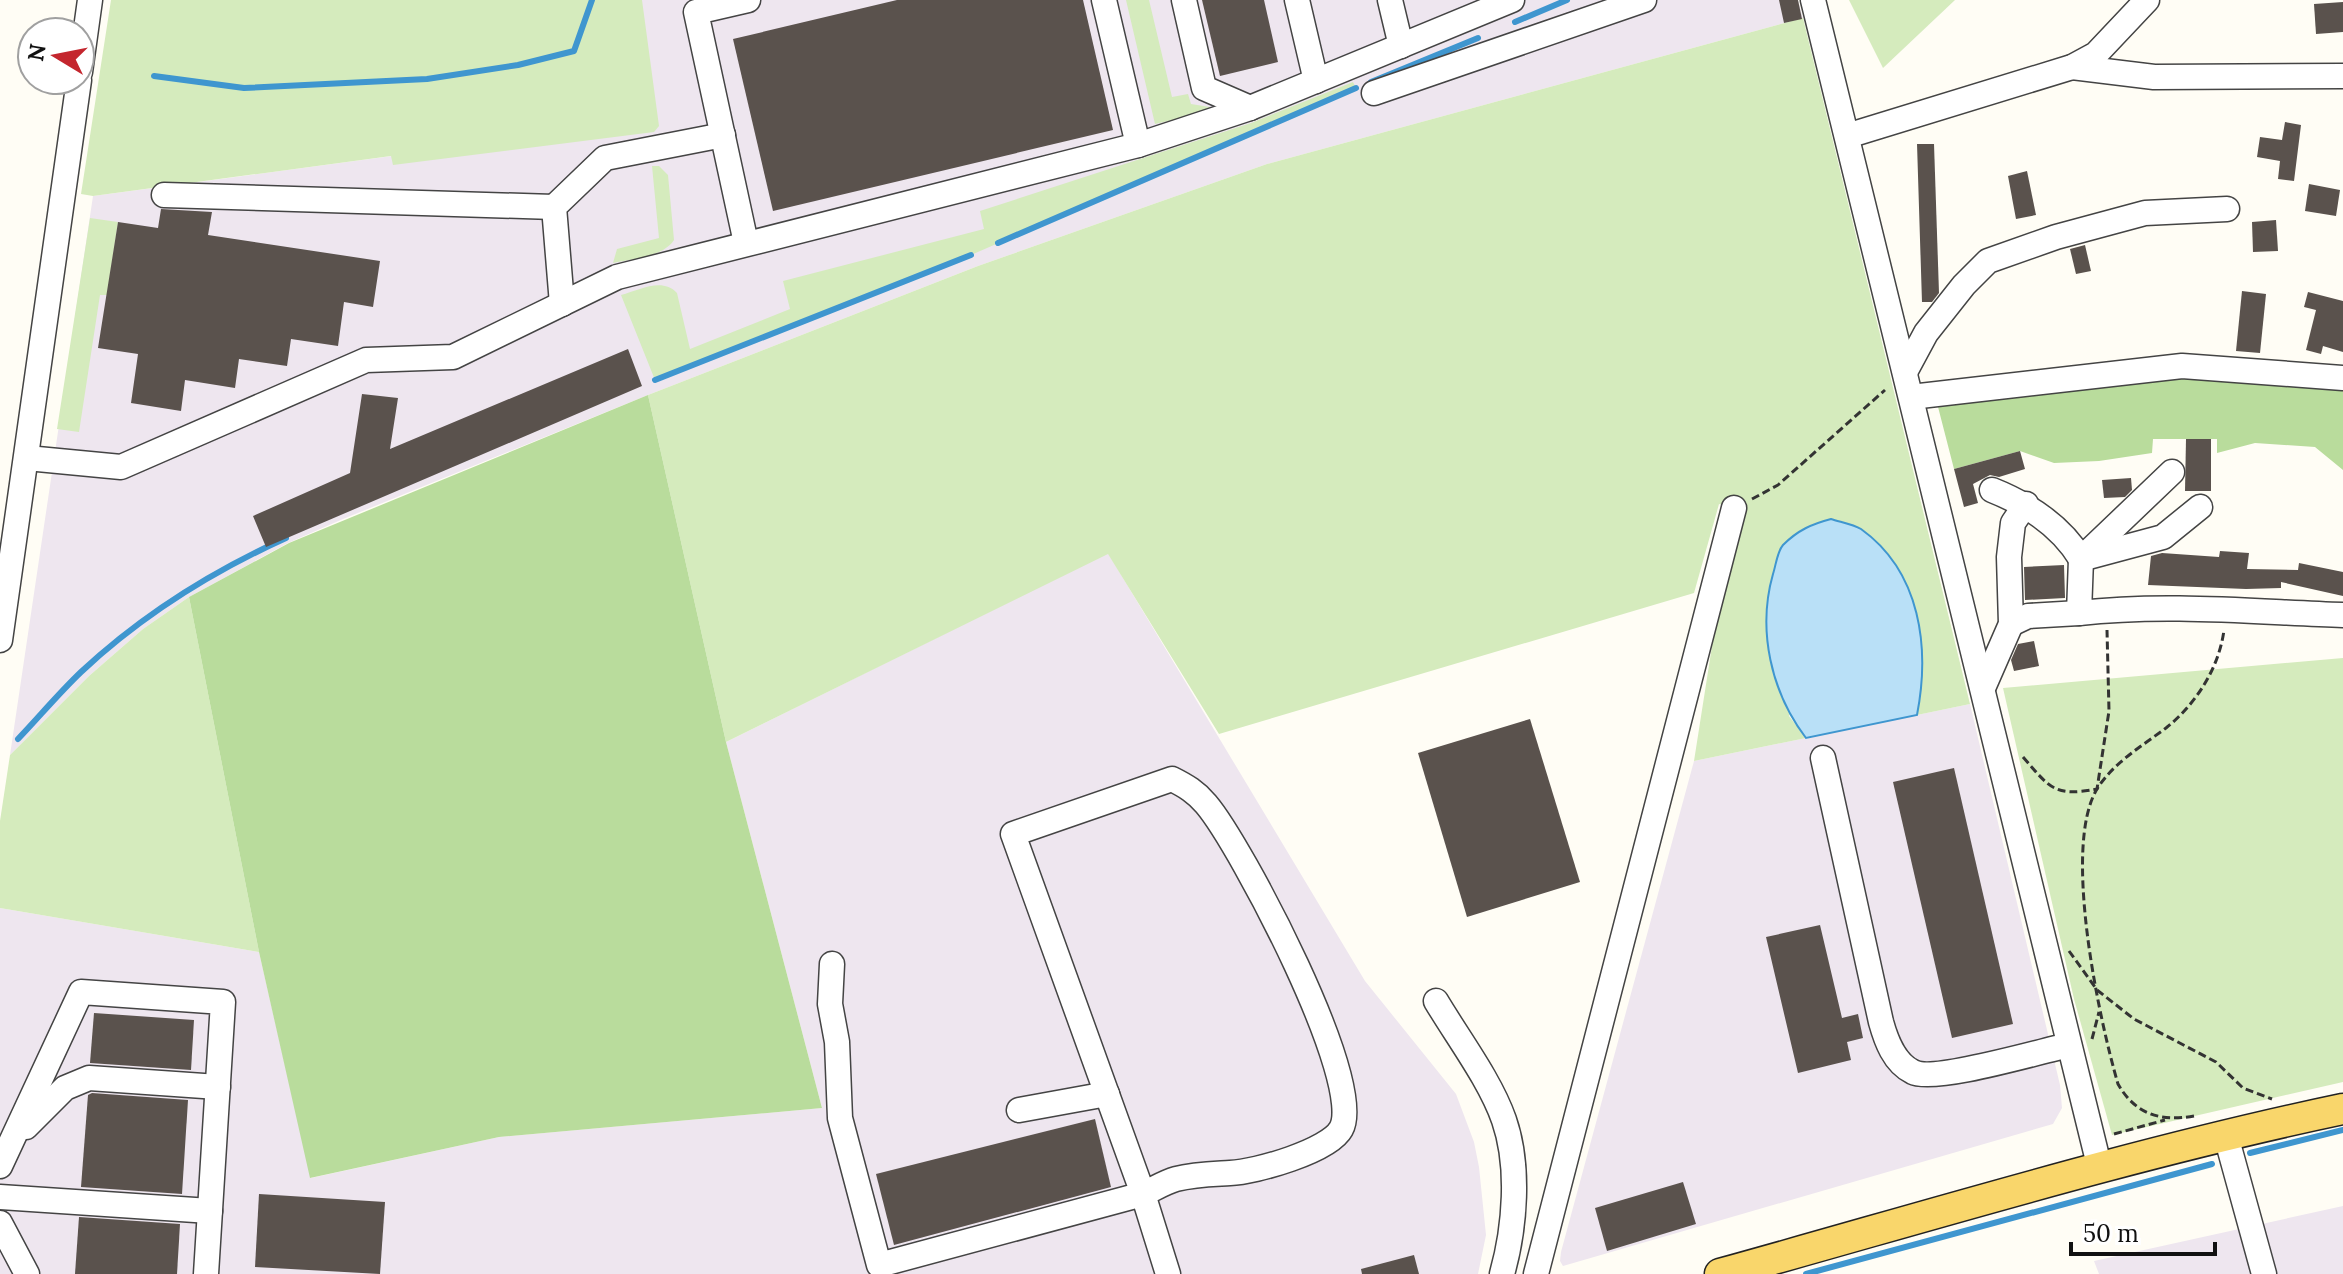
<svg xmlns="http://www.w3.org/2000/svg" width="2343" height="1274" viewBox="0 0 2343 1274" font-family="Lora,serif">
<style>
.industrial{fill:#eee6ef}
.green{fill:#d5ebbd}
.forest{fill:#b9dc9c}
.water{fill:#b9e0f7;stroke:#3f96cf;stroke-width:2}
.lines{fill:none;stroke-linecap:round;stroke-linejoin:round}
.stream{stroke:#3f96cf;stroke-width:6}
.building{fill:#5a524d}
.minor-casing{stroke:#444;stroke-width:27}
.major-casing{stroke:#222;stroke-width:33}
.path{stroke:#333;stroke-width:3;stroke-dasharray:8 4;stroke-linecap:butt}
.minor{stroke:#fff;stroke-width:24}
.major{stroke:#f9d66b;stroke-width:30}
</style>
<rect width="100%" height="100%" fill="#fffdf5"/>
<!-- industrial -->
<g class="industrial">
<polygon points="629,0 1798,0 1803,18 1267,164 978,266 648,395 343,519 288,543 189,597 143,629 89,676 10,755 93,196 392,156"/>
<polygon points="1108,553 1365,981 1456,1094 1474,1142 1479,1167 1486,1235 1478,1274 0,1274 0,908 259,952 311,1178 499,1137 822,1108 726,742"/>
<polygon points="1970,704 2060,1085 2062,1108 2053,1124 1563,1266 1560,1261 1561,1252 1694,761"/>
<polygon points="2343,1206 2343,1274 2099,1274 2094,1261"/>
</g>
<!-- green -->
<g class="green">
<polygon points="111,0 642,0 659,126 654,132 393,165 391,156 93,196 81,194"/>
<polygon points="1126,0 1149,0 1172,97 1188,94 1191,104 1222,109 1155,124"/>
<polygon points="1849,0 1955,0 1883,68"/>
<path d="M1803,18L1970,704L1917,715C1926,670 1922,602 1895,563C1886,550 1871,539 1859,528L1789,716L1806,738L1694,761L1715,627L1743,510L1719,504L1694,593L1219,734L1108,554L726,742L648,395L978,266L1267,164Z"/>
<path d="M1353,82L1356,88L971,255L655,380L621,295C640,290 662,277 677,293L690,349L790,309L783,281L984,229L980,211L1251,123Z"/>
<path d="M652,166H659L668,175L674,240C663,257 632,259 613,263L617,249L659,238Z"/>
<polygon points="90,218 118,222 107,295 100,295 79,432 57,429"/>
<polygon points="189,597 259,952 0,908 0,821 10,755 89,676 143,629"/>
<polygon points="2343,658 2343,1082 2112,1135 2074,999 2003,688"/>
</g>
<!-- forest -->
<g class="forest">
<polygon points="2182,366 2343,378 2343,470 2315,447 2255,443 2217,453 2217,439 2153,439 2152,453 2099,461 2054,463 2020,451 1954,469 1937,403"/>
<polygon points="648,395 726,742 822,1108 499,1137 310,1178 259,952 189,597 289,543"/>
</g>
<!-- water -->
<path class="water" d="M1831,519C1840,522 1853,524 1861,529C1921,572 1930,648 1917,715L1806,738C1771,692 1757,630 1773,574C1776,565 1777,552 1783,545C1798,530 1812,524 1831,519Z"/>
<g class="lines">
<!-- stream -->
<g class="stream">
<polyline points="1515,22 1567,0"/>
<polyline points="154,76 244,88 427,79 518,65 574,51 592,0"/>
<polyline points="1371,82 1478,38"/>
<polyline points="998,243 1356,88"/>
<polyline points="655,380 971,255"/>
<path d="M18,739C39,717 59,693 81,672C142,615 211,572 286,538"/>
<polyline points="2250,1153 2343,1130"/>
<polyline points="1806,1274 2212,1164"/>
</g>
</g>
<!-- building -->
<g class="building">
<polygon points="897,0 1083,0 1113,130 773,211 733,39"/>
<polygon points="1202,0 1264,0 1278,62 1220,76"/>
<polygon points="1779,0 1798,0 1802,19 1784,23"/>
<polygon points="2343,2 2343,32 2316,34 2314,4"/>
<polygon points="2285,122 2301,125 2294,181 2278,179 2280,161 2257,157 2260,137 2282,140"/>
<polygon points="1917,144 1934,144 1939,293 1932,302 1922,302"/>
<polygon points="2027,171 2036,215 2016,219 2008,176"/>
<polygon points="2309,184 2340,190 2336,216 2305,211"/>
<polygon points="161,209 212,212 208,235 380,261 373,307 344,302 338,346 291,339 287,366 239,359 235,388 185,380 181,411 131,403 138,354 98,348 118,222 158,228"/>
<polygon points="2276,220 2278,251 2253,252 2252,222"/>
<polygon points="2085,245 2091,271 2076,274 2070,249"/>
<polygon points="2242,291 2266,294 2260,353 2236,351"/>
<polygon points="2308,292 2343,301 2343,352 2323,346 2321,354 2306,350 2316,310 2304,307"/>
<polygon points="628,349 642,386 266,547 253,516 350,473 362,394 398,398 390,449"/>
<polygon points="2186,439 2211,439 2211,491 2185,491"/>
<polygon points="2020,451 2025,469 1999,477 1990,475 1973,484 1978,503 1964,507 1954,469"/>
<polygon points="2131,478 2132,490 2125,497 2104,498 2102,480"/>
<polygon points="2220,551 2249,553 2247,569 2298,570 2299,563 2343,572 2343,596 2281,582 2281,588 2246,589 2148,585 2151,556 2162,553 2219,557"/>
<polygon points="2064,565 2065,598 2025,600 2024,567"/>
<polygon points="2034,641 2039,666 2014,671 2011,660 2018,644"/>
<polygon points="1530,719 1580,882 1467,917 1418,753"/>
<polygon points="1954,768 2013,1024 1952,1038 1893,782"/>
<polygon points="1820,925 1842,1018 1858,1014 1863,1038 1847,1042 1851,1060 1798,1073 1766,937"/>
<polygon points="94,1013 194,1020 191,1070 90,1063"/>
<polygon points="92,1093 188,1100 182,1194 81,1187 88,1095"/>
<polygon points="1095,1119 1111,1187 894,1245 876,1174"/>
<polygon points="1683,1182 1696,1224 1607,1251 1595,1208"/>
<polygon points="259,1194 385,1202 380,1274 255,1267"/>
<polygon points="79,1217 180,1224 177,1274 75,1274"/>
<polygon points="1414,1255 1419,1274 1362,1274 1361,1269"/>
</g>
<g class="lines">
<!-- minor casing -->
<g class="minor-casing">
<g id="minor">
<polyline points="1184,0 1204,88 1250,108"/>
<polyline points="1297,0 1316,81"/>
<polyline points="1390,0 1401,46"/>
<polyline points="1813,0 2100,1169"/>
<polyline points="2072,67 2154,77 2343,76"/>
<polyline points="80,72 90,0"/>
<polyline points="1374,93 1644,0"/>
<polyline points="1847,136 2072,67 2096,54 2147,0"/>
<polyline points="1138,145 1250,108 1512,0"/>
<polyline points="164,195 554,207"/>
<polyline points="746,243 696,12 748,0"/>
<polyline points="562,304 554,207 605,158 723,135"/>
<polyline points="1905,372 1926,333 1964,285 1988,261 2056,237 2145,213 2227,209"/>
<polyline points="1911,397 2182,366 2343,378"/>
<polyline points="27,458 121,467 366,360 453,357 617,277 1138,145 1104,0"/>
<path d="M2172,472L2081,559L2079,613C2166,603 2256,612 2343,615"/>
<path d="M1992,490C2027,504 2061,526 2081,559L2163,537L2200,507"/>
<polyline points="2011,624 2028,616 2079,613"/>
<polyline points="0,640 79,80"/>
<polyline points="1983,688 2011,624 2009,557 2013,523 2026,504"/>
<path d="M1823,758L1881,1022C1886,1040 1894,1063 1913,1072C1934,1083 2041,1051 2069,1045"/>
<path d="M832,964L830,1004L837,1042L840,1118L879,1265L1143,1194C1154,1189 1165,1182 1176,1179C1195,1174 1212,1174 1230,1173C1256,1172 1329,1151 1341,1129C1367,1084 1241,845 1206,804C1196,792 1186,786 1172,779L1013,834L1143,1194L1168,1274"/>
<path d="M1436,1001C1458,1038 1490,1080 1504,1120C1520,1166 1515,1228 1502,1274"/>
<polyline points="1019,1110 1107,1094"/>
<polyline points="26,1127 65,1088 89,1078 218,1087"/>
<polyline points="2226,1136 2264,1274"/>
<polyline points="0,1166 81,992 223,1002 206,1274"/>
<polyline points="0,1197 210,1211"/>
<polyline points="0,1223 27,1274"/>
<polyline points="1536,1274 1734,508"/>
</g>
</g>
<!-- major casing -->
<g class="major-casing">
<path id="major" d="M1720,1274C1926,1217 2133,1153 2343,1109"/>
</g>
<!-- path -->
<g class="path">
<polyline points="1752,499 1778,485 1885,390"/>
<path d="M2023,757C2050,788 2054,797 2097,789L2109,711L2107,630"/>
<polyline points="2069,951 2097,990 2134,1019 2216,1062 2243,1088 2272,1099"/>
<polyline points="2092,1039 2099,1012"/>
<path d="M2194,1116C2160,1122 2135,1114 2118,1084C2099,1019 2062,847 2097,789C2113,763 2142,746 2166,728C2196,704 2219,668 2224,630"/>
<polyline points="2114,1134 2165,1120"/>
</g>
<!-- minor -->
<use href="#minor" class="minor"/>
<!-- major -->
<use href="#major" class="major"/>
</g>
<!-- north arrow -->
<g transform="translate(56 56) rotate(280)"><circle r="38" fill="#ffffff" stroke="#a0a0a0" stroke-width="2"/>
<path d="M0-6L14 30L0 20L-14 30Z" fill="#c4262e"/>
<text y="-12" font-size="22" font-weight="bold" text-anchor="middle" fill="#111111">N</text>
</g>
<!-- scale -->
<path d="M2071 1242v12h144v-12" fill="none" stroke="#111111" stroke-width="4"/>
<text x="2083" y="1242" font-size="24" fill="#111111" stroke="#ffffff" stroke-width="6" paint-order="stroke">50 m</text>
</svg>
